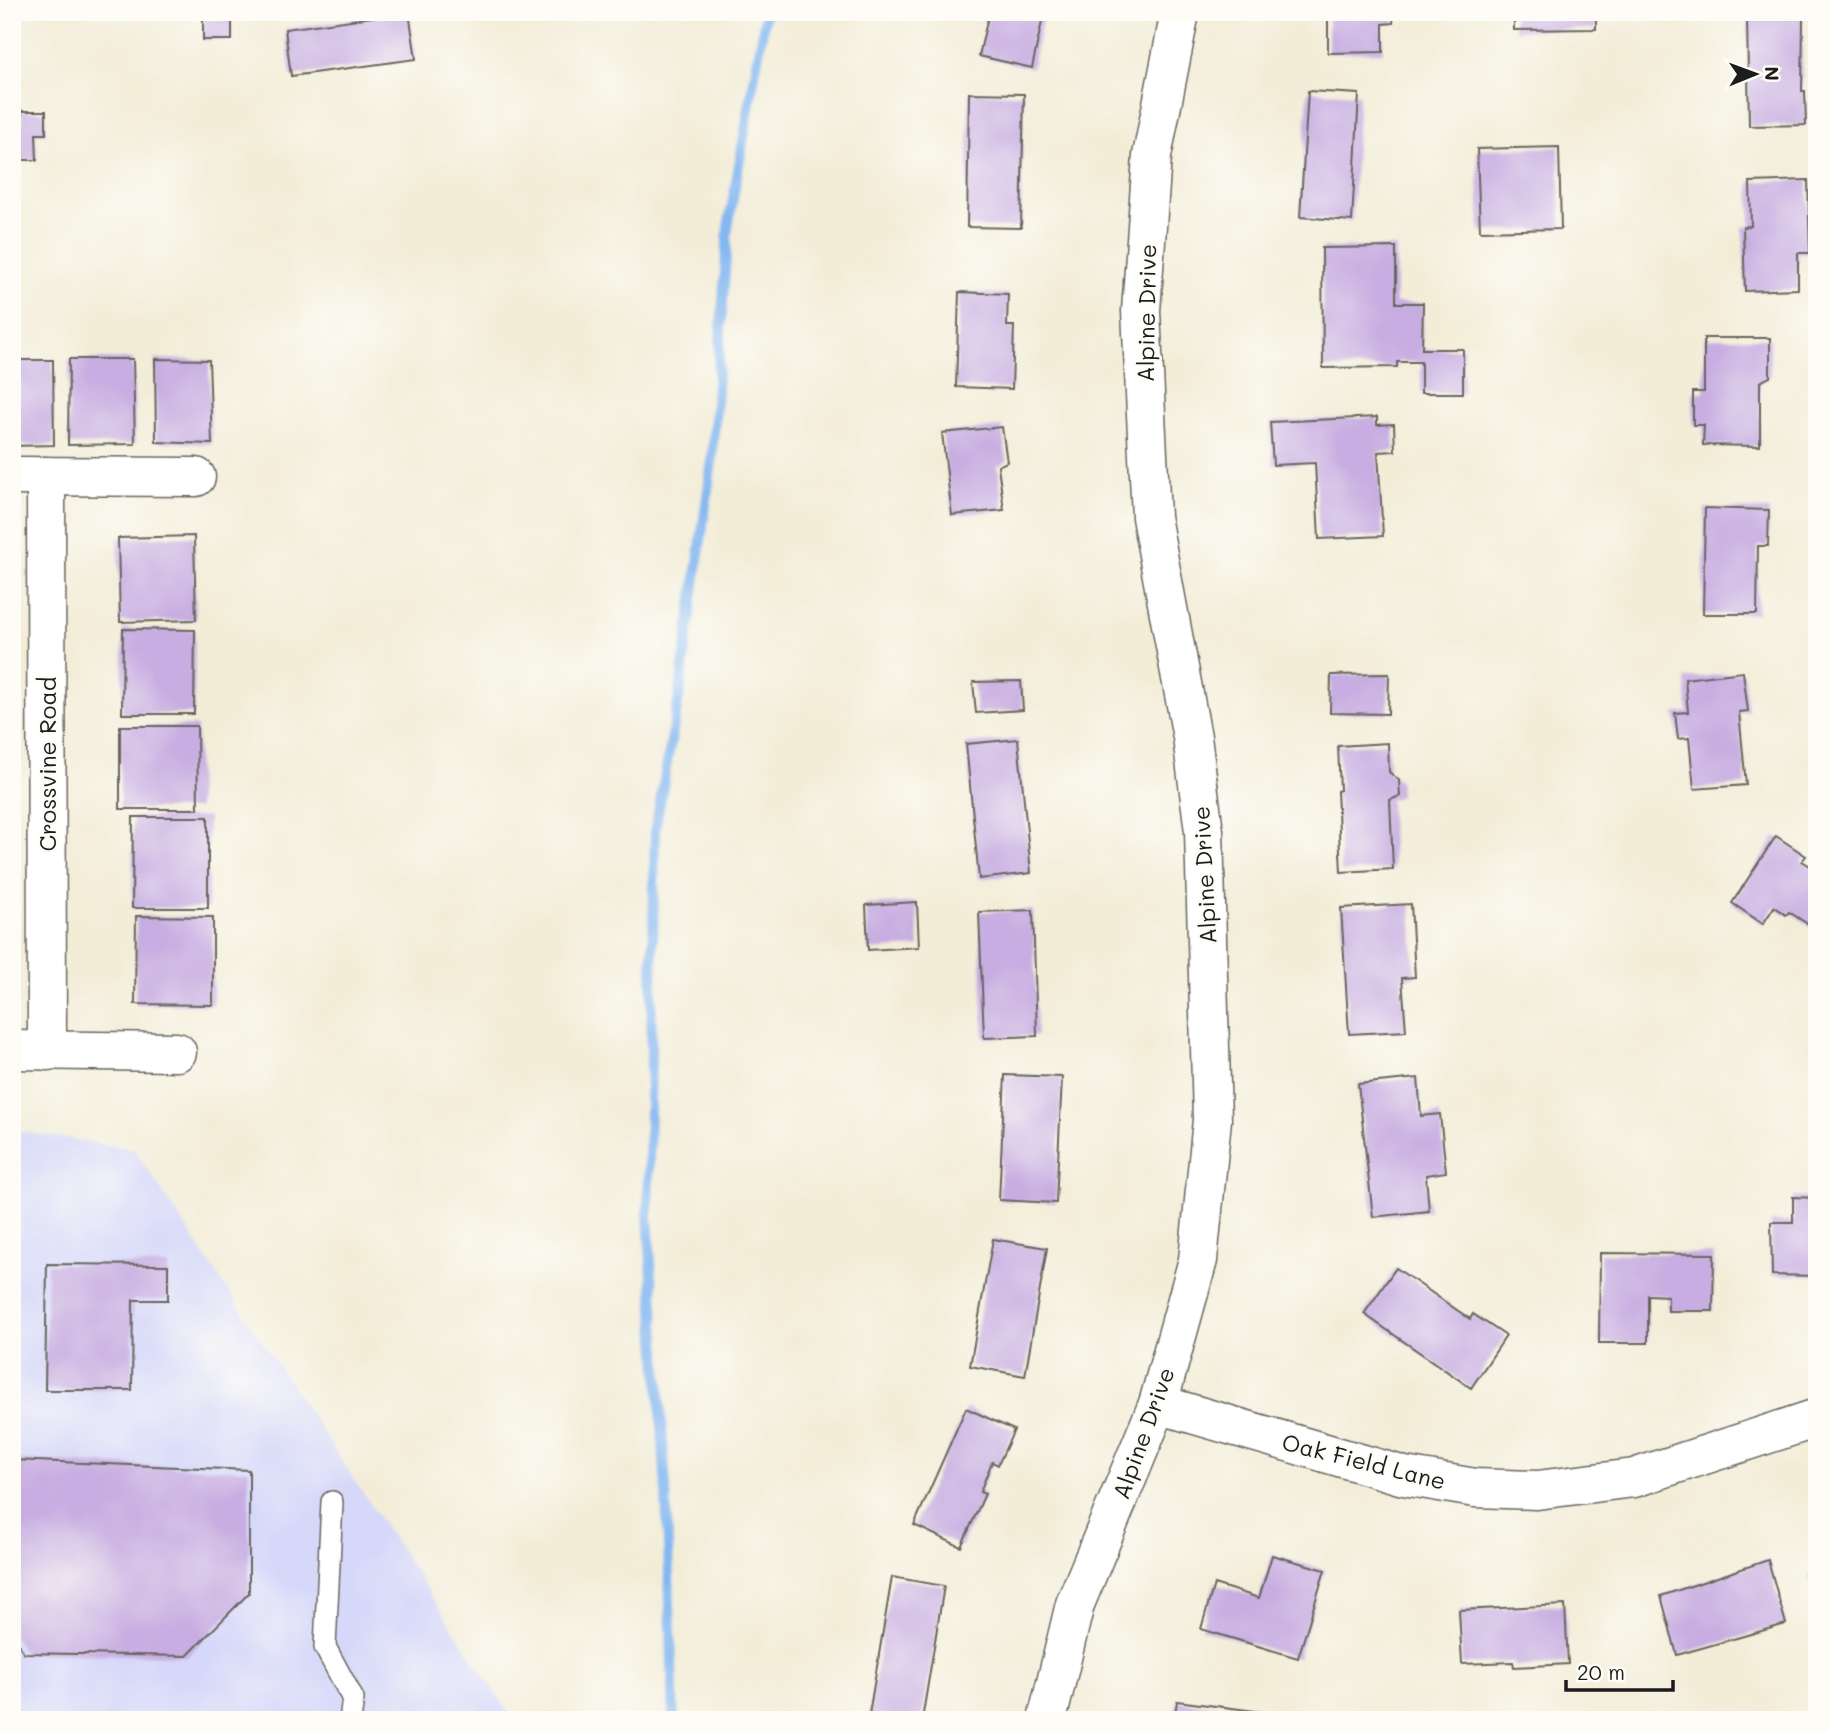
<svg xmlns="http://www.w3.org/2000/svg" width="1829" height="1732" viewBox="0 0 1829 1732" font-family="Mali,sans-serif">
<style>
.built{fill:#d6d8f9}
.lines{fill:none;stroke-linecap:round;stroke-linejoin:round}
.stream{stroke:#83b7f1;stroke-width:10}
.building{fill:#c7ade1}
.lane-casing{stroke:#67655e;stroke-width:24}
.street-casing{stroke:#67655e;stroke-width:41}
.lane{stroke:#fff;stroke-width:21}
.street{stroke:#fff;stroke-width:38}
.labels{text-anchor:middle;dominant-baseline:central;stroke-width:5;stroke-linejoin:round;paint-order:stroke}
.street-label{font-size:23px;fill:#1c1c1c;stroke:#fdfcf7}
</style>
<rect width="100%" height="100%" fill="#fdfcf7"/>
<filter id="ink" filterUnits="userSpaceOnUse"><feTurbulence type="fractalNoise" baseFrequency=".0143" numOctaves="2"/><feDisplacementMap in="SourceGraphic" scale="14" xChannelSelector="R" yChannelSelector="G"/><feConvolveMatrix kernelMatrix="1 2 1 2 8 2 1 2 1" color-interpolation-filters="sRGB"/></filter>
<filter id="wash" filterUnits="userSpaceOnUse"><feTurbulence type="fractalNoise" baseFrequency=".00686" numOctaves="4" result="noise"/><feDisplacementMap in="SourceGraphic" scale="28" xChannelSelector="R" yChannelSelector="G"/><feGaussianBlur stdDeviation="1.57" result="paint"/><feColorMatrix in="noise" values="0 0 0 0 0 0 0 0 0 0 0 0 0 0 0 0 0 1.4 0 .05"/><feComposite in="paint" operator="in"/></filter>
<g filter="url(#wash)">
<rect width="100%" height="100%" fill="#f3edd8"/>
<!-- built -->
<polygon class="built" points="12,1130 134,1149 514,1720 12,1720"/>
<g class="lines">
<!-- stream -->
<polyline class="stream" points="674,1720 666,1488 648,1217 655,830 680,691 712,461 728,227 766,12"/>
</g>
<g id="blocks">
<!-- building -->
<g class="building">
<rect x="203" y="12" width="29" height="28"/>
<polygon points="409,12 416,59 291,76 285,29"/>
<polygon points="989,12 1044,12 1032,68 979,56"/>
<polygon points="1328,12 1394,12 1393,23 1383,24 1383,52 1328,53"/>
<polygon points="1514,12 1596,12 1596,29 1514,30"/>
<polygon points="1803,18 1802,91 1805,91 1806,125 1749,126 1747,19"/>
<polygon points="1308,91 1359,94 1352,221 1300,217"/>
<polygon points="969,93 1024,94 1021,228 967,227"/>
<polygon points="22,111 46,111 46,134 36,134 37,160 12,160 12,125 22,125"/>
<polygon points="1559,147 1561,229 1480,231 1477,149"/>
<polygon points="1808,180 1810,253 1798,253 1798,289 1745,291 1743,227 1751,226 1750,182"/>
<polygon points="1396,247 1396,303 1423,303 1422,349 1463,349 1463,393 1421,393 1421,362 1397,362 1397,367 1323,368 1322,248"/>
<polygon points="959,292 1008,294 1007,326 1014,326 1012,389 956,387"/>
<polygon points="1704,338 1770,338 1770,377 1760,382 1760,446 1703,445 1704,425 1693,425 1693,392 1704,392"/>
<polygon points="69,359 133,359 135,444 68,445"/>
<polygon points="155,359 209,360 212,444 156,442"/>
<polygon points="12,360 53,360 54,445 12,446"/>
<polygon points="1377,417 1377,425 1394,424 1395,451 1378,452 1383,536 1319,539 1315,463 1273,465 1270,422"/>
<polygon points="1002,427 1007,462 998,466 1004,510 952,515 942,433"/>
<polygon points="1705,508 1769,510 1768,546 1758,546 1757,614 1703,614"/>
<polygon points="194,536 196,620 120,622 118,538"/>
<polygon points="123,629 195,630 194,714 122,714"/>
<polygon points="1743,672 1748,711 1739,712 1746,785 1694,789 1689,738 1678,739 1675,713 1688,712 1685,679"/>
<polygon points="1389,674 1388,714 1330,713 1331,675"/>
<polygon points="1021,681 1023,710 976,713 973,682"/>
<polygon points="120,726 197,726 198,809 120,809"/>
<polygon points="1018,739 1031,873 979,879 966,744"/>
<polygon points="1388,743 1389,772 1399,780 1400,796 1390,800 1393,869 1341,872 1337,791 1340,790 1338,746"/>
<polygon points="133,817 208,817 208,908 132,908"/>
<polygon points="1776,836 1806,856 1802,861 1817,870 1817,930 1789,912 1786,915 1774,907 1763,924 1732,903"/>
<polygon points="917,902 919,947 868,950 866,905"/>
<polygon points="1411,904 1415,977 1402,978 1406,1031 1349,1034 1341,908"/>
<polygon points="1033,910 1037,1036 984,1038 979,912"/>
<polygon points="136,916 213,917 213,1005 135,1004"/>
<polygon points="1005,1075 1062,1077 1056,1203 999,1200"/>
<polygon points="1418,1078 1421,1116 1440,1114 1446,1172 1426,1175 1429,1211 1373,1217 1358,1084"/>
<polygon points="1793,1197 1817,1198 1817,1276 1772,1275 1771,1222 1793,1222"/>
<polygon points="993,1239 1047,1248 1025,1376 970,1366"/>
<polygon points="1600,1253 1714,1254 1713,1311 1668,1311 1668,1296 1648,1295 1648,1343 1599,1343"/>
<polygon points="47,1264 168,1265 168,1300 133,1300 132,1390 45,1390"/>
<polygon points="1396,1268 1470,1319 1473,1314 1506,1336 1471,1388 1364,1314"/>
<polygon points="966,1408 1014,1430 998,1465 992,1462 980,1492 985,1494 961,1547 914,1525"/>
<polygon points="12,1460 249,1470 249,1593 187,1656 24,1653 12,1634"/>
<polygon points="1272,1555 1325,1570 1298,1658 1201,1629 1214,1584 1259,1598"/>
<polygon points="1768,1560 1786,1624 1677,1655 1661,1596"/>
<polygon points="1817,1573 1817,1603 1816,1603 1809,1575"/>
<polygon points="892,1577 944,1586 922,1720 869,1714"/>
<polygon points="1565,1605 1568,1664 1514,1667 1513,1662 1462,1664 1459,1610"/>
<polygon points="1177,1701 1278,1714 1278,1720 1174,1720"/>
</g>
</g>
</g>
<g filter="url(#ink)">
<use href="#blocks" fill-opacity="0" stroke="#67655e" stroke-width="2"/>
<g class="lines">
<!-- lane casing -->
<g class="lane-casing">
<polyline id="lane" points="332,1502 325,1647 353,1699 350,1720"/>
</g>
<!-- street casing -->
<g class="street-casing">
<g id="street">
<polyline points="12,476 196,477"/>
<polyline points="46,476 47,1051"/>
<polyline points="12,1050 177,1052"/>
<polyline points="1158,1404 1404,1476 1475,1488 1537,1490 1634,1478 1817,1418"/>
<polyline points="1047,1720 1075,1604 1158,1404 1198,1260 1212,1120 1204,831 1192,737 1151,517 1141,311 1152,156 1180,12"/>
</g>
</g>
<!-- lane -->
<use href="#lane" class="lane"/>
<!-- street -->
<use href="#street" class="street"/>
</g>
</g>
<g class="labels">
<!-- street labels -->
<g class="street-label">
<text transform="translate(1146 313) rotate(-89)">Alpine Drive</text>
<text transform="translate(47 764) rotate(-90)">Crossvine Road</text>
<text transform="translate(1204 875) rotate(-93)">Alpine Drive</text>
<text transform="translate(1143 1433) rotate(-70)">Alpine Drive</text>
<text transform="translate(1364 1461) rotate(14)">Oak Field Lane</text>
</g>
</g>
<!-- margin -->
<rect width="1829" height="1732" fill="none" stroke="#fdfcf7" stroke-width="42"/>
<!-- north arrow -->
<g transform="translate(1755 74) rotate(89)" stroke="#fdfcf7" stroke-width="5" paint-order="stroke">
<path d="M0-5L12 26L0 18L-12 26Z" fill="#1c1c1c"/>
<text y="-10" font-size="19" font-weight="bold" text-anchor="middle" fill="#1c1c1c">N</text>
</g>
<!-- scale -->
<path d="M1566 1680v10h107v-10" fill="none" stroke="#1c1c1c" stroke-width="3.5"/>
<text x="1577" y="1680" font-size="21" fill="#1c1c1c" stroke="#fdfcf7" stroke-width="5" paint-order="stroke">20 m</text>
</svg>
